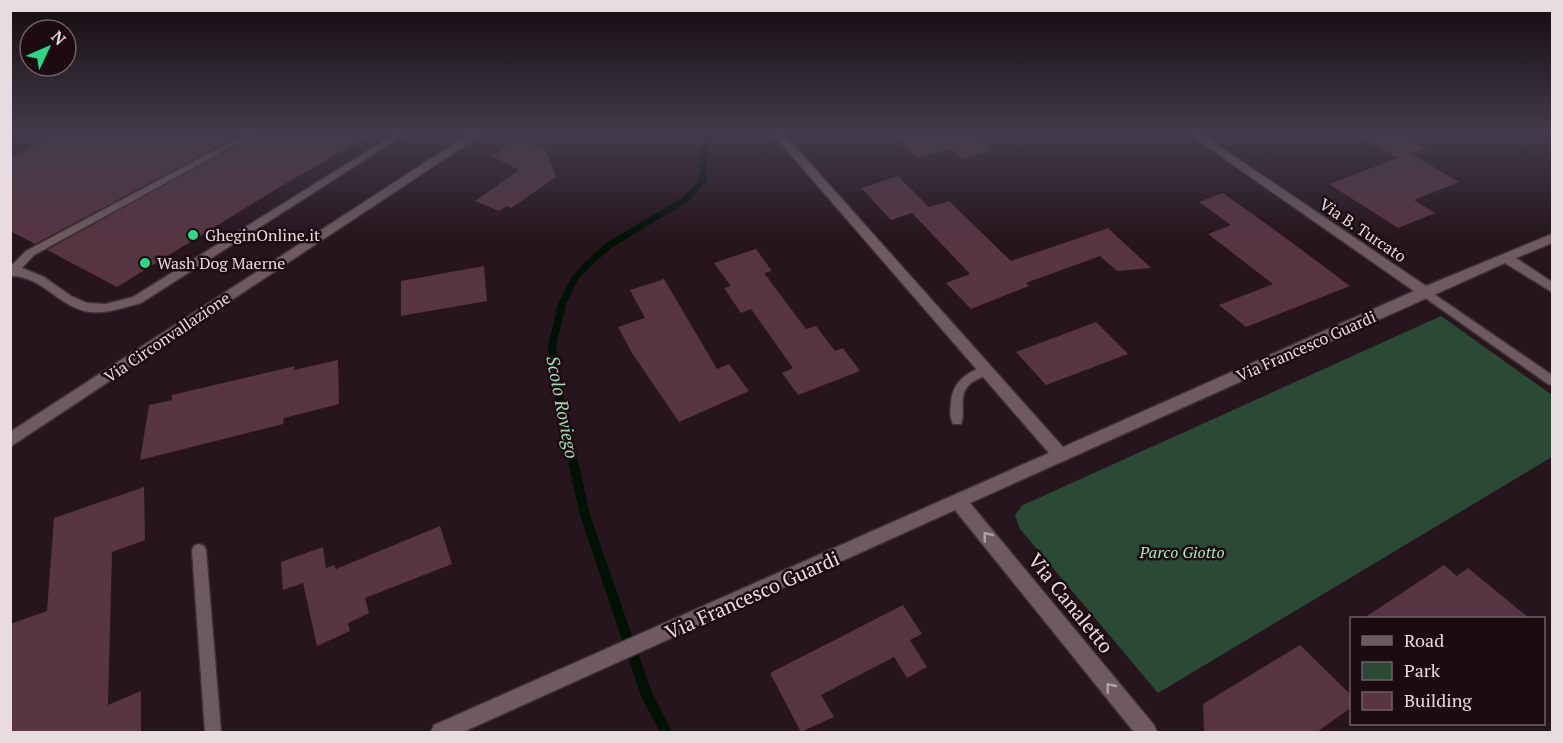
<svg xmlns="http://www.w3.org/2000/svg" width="1563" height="743" viewBox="0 0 1563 743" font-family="'PT Serif',serif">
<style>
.green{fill:#2a4a36}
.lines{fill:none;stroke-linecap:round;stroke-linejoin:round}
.stream{fill:#001205;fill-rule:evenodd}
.building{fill:#573542}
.lane-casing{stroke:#3e3236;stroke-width:3}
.street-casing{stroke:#3e3236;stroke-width:3}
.secondary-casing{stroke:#3e3236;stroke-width:3}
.lane{fill:#6f5a61;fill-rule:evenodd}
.street{fill:#6f5a61;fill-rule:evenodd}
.secondary{fill:#6f5a61;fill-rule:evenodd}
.oneway{stroke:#b2a2a7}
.poi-dot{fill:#2ad885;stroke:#1c0c12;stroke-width:2}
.labels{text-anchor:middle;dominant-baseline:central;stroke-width:5;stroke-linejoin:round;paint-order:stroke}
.street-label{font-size:16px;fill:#e8dce0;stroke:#1c0c12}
.poi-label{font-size:16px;fill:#e8dce0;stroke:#1c0c12;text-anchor:start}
.park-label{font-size:16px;font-style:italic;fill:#a8e6be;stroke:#1c0c12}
.water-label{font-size:18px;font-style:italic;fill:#9fdcb4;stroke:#1c0c12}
.near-street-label{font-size:20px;fill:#e8dce0;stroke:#1c0c12}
</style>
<rect width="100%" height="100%" fill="#26151c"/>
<!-- green -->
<polygon class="green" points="1441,316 1552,395 1552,457 1158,693 1020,529 1015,515 1023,505"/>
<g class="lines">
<!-- stream -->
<polygon class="stream" points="702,134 708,134 706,182 689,201 611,248 588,269 577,281 566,304 556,346 564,400 590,515 652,693 672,732 660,732 641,696 580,515 554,400 548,346 558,304 571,278 582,265 605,244 683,197 699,180"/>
</g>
<!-- building -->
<g class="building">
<polygon points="60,134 241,134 35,244 10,231 10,157"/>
<polygon points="257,134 372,134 283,185 117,287 47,250"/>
<polygon points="893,134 976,134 992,150 962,159 951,148 917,158"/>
<polygon points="1357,134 1402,134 1428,149 1412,154 1459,182 1414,200 1435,213 1398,228 1329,184 1398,158"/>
<polygon points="516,139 545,149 556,177 511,208 507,206 499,211 475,201 519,170 492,156"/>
<polygon points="898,176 929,207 949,201 1011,261 1108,228 1151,268 1117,271 1100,256 1026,283 1029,286 971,309 946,283 970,274 912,213 891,220 861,188"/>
<polygon points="1223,193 1283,236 1350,286 1246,327 1219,305 1273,284 1208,234 1231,225 1199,202"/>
<polygon points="756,249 772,271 764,273 806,329 816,326 835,351 843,348 860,371 798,395 782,373 793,368 751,309 741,313 724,288 731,286 714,263"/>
<polygon points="484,266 487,301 401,316 401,281"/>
<polygon points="664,279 717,369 729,364 749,391 679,422 632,353 618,327 645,318 630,290"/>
<polygon points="1096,322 1128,354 1046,385 1016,352"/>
<polygon points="338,360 339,404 284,418 283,424 140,460 149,405 172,400 172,395 295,366 294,370"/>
<polygon points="144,487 145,540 112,552 108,705 141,691 141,732 10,732 10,624 47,611 54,518"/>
<polygon points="440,526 452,564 365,598 369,613 348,623 350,631 317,646 303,583 283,590 281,562 323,547 326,568 334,565 336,569"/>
<polygon points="1444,565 1457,576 1468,568 1529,618 1364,618"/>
<polygon points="903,605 922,634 910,640 927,667 907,678 894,657 821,695 834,717 801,732 770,673"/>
<polygon points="1300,645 1352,696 1352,707 1317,732 1204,732 1203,704"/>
</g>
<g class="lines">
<!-- lane casing -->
<g class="lane-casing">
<g id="lane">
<path d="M245,134H255L34,255L22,268L44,277L71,296L87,303L106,304L133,297L395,134H405L141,303C125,307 107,314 90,312C59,308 42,275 10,276V267L26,251Z"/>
<polygon points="1425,288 1552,375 1552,385 1548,384 1421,295 1420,292 1421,289"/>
<path d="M986,366L990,367L992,370C986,377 974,379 968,386C958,397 966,413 961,424H953C950,418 950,412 951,405C951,383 966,372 986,366Z"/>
<polygon points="199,544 204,546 206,550 221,732 205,732 192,550 194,546"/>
</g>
</g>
<!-- street casing -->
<g class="street-casing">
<polygon id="street" points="773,134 784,134 1063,447 1414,291 1189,134 1201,134 1426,286 1552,234 1552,243 1516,258 1552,282 1552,292 1505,263 970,503 1154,725 1157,732 1134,732 955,510 463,732 431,732 434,725 1049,453"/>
</g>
<!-- secondary casing -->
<g class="secondary-casing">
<polygon id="secondary" points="469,134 482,134 10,447 10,432"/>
</g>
<!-- lane -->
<use href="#lane" class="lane"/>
<!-- street -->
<use href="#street" class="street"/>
<!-- secondary -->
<use href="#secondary" class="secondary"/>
</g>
<!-- one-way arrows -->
<defs><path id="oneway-chevron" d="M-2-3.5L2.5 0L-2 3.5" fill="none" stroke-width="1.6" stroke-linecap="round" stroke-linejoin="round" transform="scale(1.5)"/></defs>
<g class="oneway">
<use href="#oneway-chevron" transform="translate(987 536) rotate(-129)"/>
<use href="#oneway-chevron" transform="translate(1110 687) rotate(-129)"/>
</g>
<!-- sky -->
<linearGradient id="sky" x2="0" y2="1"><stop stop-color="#150c0f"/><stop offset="0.56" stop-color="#413b4b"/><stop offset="1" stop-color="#413b4b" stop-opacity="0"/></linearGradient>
<rect width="1563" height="238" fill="url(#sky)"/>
<!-- markers -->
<g class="poi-dot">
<circle cx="193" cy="235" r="6"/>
<circle cx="145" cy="263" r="6"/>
</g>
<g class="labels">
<!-- street labels -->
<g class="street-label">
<text transform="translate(1363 230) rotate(34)">Via B. Turcato</text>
<text transform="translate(167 337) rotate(-34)">Via Circonvallazione</text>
<text transform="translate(1306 346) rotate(-24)">Via Francesco Guardi</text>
</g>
<!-- poi labels -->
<g class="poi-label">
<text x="205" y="235">GheginOnline.it</text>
<text x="157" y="263">Wash Dog Maerne</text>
</g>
<!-- park labels -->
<g class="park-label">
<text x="1182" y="552">Parco Giotto</text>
</g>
<!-- water labels -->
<g class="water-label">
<text transform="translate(563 407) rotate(79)">Scolo Roviego</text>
</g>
<!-- near-street labels -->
<g class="near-street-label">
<text transform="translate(752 595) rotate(-24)">Via Francesco Guardi</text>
<text transform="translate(1071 603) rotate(51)">Via Canaletto</text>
</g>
</g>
<!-- border -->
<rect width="1563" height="743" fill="none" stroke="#e8dce0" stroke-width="24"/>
<!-- legend -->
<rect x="1350" y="617" width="195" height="108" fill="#1c0c12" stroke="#6e5f64" stroke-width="1.5"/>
<rect x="1362" y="636" width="30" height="9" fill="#6f5a61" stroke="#6e5f64" stroke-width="1.5"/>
<text x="1404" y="647" font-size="18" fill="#e8dce0">Road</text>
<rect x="1362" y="662" width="30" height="18" fill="#2a4a36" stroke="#6e5f64" stroke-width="1.5"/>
<text x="1404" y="677" font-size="18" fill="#e8dce0">Park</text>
<rect x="1362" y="692" width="30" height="18" fill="#573542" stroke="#6e5f64" stroke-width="1.5"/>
<text x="1404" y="707" font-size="18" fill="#e8dce0">Building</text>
<!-- north arrow -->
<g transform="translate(48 48) rotate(46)"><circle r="28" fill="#1c0c12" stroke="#6e5f64" stroke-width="1.5"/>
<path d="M0-4.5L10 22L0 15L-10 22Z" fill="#2ad885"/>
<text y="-9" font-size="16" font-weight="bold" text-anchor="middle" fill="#e8dce0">N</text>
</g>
</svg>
